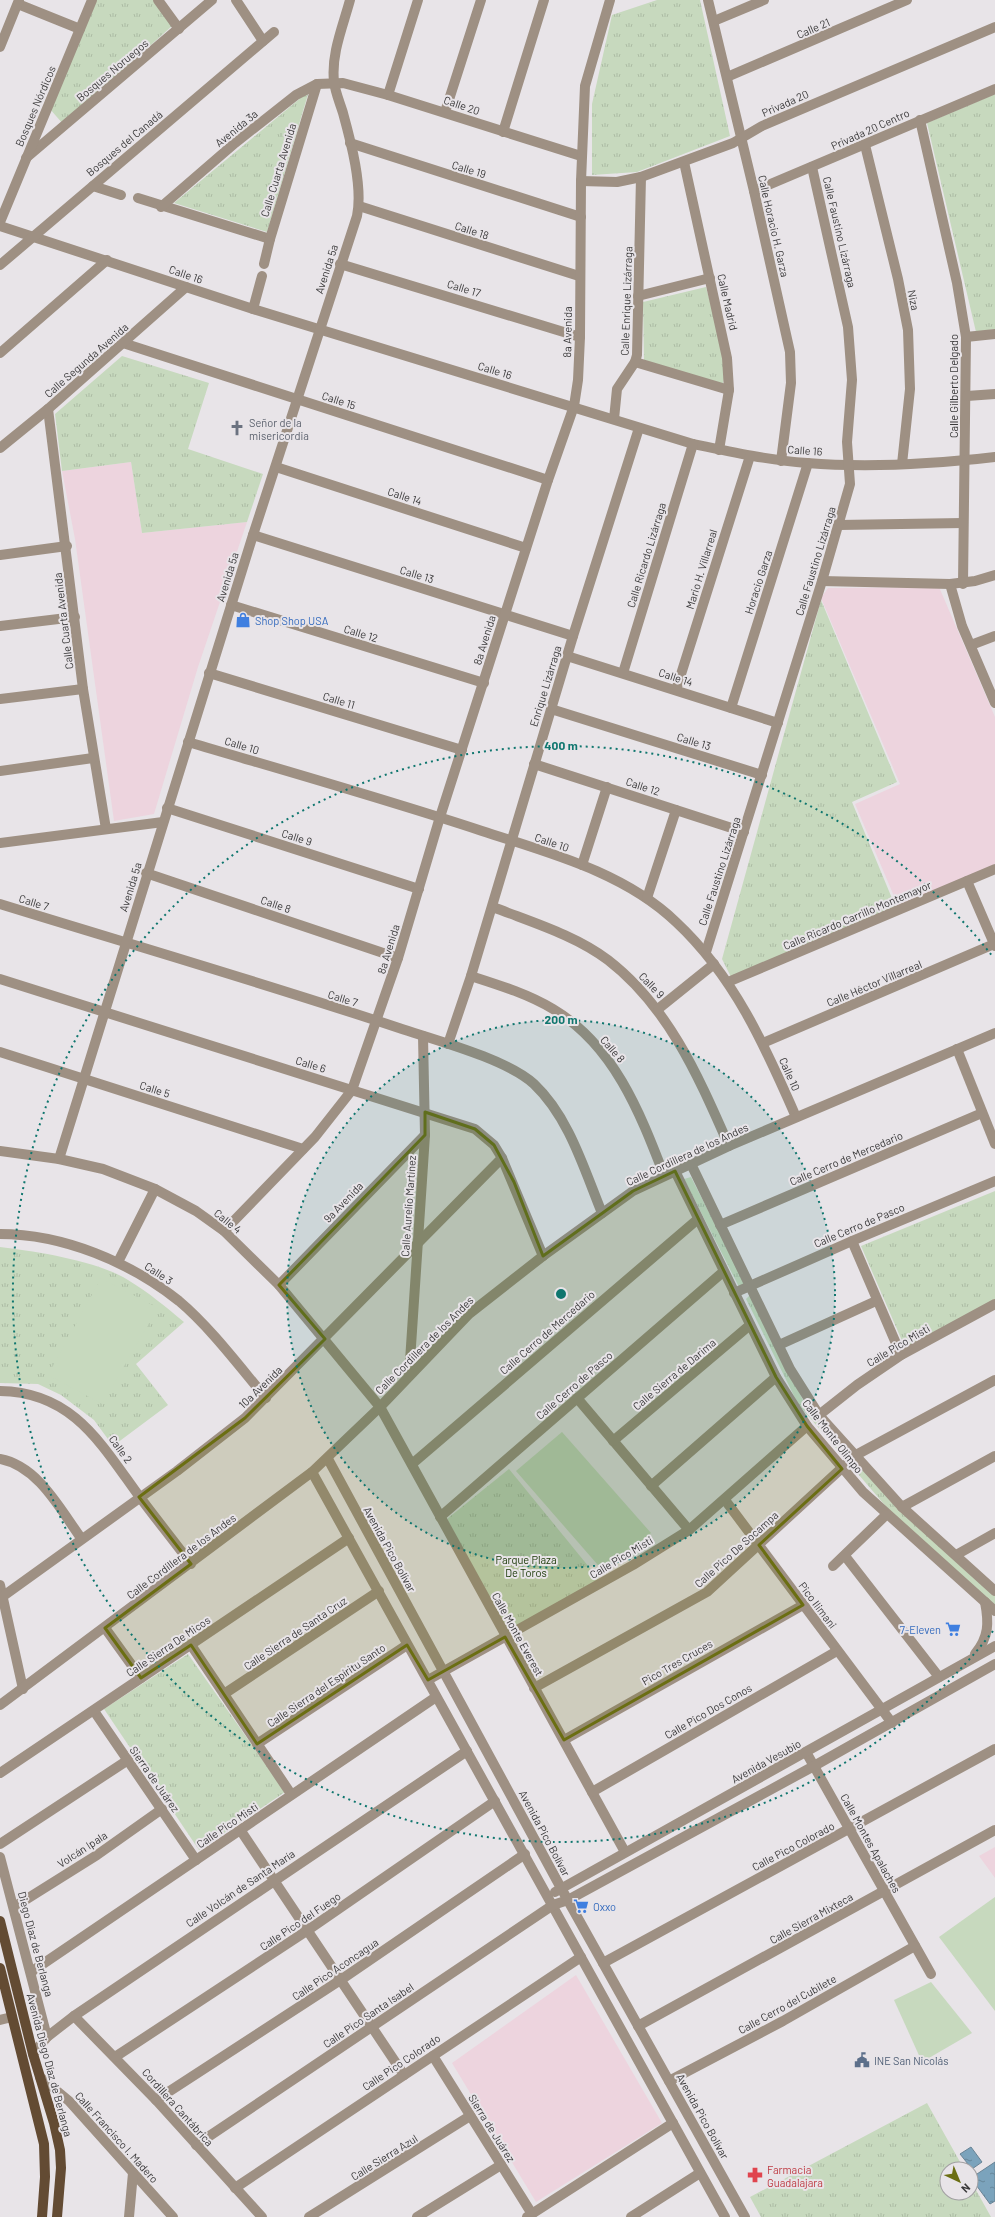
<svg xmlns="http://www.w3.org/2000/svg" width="995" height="2217" viewBox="0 0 995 2217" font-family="Barlow,sans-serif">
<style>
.education{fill:#edd4de}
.grass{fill:url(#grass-tufts)}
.garden{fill:#c7d9be}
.water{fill:url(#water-ripples);stroke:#688395}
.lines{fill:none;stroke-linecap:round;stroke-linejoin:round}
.minor{stroke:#9e9083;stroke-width:10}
.major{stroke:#634b33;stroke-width:10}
.marked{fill:#6b6e12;fill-opacity:0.2;stroke:#6b6e12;stroke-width:3;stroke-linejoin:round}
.ring{fill:none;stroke:#0f766e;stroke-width:2;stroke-dasharray:2 4}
.labels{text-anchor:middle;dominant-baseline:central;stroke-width:4;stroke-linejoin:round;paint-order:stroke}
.street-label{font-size:11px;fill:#3a393a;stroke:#e8e4e8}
.worship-label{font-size:11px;fill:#5b616d;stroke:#e8e4e8;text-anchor:start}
.shop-label{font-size:11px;fill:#366cbe;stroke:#e8e4e8;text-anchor:start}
.park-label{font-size:11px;fill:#153400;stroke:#e8e4e8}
.service-label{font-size:11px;fill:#4e5e75;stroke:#e8e4e8;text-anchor:start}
.health-label{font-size:11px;fill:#be3a42;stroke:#e8e4e8;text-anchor:start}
.centre{fill:#0f766e;stroke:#e8e4e8;stroke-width:2}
.ring-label{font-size:12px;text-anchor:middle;font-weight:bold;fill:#0f766e;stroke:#e8e4e8;stroke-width:4;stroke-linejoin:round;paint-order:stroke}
</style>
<defs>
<pattern id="grass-tufts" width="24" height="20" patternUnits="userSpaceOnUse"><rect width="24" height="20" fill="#c7d9be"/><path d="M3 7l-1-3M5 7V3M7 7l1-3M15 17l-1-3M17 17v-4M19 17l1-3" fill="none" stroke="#acbba4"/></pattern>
<pattern id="water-ripples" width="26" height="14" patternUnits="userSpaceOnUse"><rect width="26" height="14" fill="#7ba3bc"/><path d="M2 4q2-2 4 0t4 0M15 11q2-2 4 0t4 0" fill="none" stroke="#66869a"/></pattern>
</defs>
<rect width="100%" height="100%" fill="#e8e4e8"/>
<!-- education -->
<g class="education">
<polygon points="131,462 142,533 247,522 198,667 154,814 114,821 75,539 62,471"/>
<polygon points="939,587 995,717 995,864 899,908 855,804 900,784 821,598 828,588"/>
<polygon points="995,1847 995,1878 979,1856"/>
<polygon points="576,1975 662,2123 536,2202 452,2063"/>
</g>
<!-- grass -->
<g class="grass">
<polygon points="96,0 153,0 172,26 63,124 50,109"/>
<polygon points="657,0 700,0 730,136 637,172 592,175 592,104 612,15"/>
<polygon points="309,91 267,232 174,203"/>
<polygon points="995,94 995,329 976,332 927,123"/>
<path d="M706,287C711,305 730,368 723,383L719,384L644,360L643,302Z"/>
<polygon points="122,356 209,383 188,449 263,474 247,522 142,533 131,462 62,471 55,414"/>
<polygon points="821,600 897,782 852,802 896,908 731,977 722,959"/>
<polygon points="691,1177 745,1283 739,1287 684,1179"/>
<polygon points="995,1191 995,1300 906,1350 861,1246"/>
<path d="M0,1247C35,1251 98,1261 128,1280C148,1292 166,1307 184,1322L136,1364L168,1405L113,1446L94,1420L61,1395L38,1384L0,1383Z"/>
<polygon points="750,1295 803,1400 901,1511 995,1596 995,1605 895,1517 798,1404 746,1299"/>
<polygon points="509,1469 602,1583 509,1633 447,1519"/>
<polygon points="188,1654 285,1792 199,1850 104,1709"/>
<polygon points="927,2103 964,2169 947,2169 947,2193 971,2193 971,2181 991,2217 761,2217 750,2197"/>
</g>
<!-- garden -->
<g class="garden">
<polygon points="101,1278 158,1308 102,1404 48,1375"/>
<polygon points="562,1432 651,1533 604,1572 516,1471"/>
<polygon points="995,1897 995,2011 939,1937"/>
<polygon points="931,1982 972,2033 922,2062 894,2000"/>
</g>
<!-- water -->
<g class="water">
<polygon points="971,2147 982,2162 972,2169 960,2154"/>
<polygon points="995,2162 995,2201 990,2204 971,2178"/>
</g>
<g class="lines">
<!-- minor -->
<g class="minor">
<polyline points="158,0 179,29"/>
<polyline points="236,0 263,41"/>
<polyline points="708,0 754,191 790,352 791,383 781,461"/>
<polyline points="18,4 80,29"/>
<polyline points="714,21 764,0"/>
<polyline points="0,47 19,0"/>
<polyline points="727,77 907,0"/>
<polyline points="388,95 418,0"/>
<polyline points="445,112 481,0"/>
<polyline points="920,120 957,283 966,337 963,584"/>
<polyline points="503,132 544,0"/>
<polyline points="350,143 581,217"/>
<polyline points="865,145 898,279 908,330 910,389 902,464"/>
<polyline points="26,158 212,0"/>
<polyline points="684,162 727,358 729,390 719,450"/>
<polyline points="581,181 617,182 641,177 733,143 762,126 995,27"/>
<polyline points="93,186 121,195"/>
<polyline points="754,191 995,89"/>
<polyline points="138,198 270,239"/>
<polyline points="359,206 579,276"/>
<polyline points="161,207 235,143 296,95 317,84 343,83 388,95 581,156"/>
<polyline points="0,222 92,0"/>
<path d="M0,226L253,309L693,444C731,452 768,460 807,463C869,468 934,464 995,457"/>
<polyline points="264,264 270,239 317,84"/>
<polyline points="340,264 580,337"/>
<polyline points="0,265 274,32"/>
<polyline points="638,296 710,278"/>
<polyline points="253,309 262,276"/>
<polyline points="966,337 995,334"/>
<polyline points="123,343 548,480"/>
<polyline points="0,353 107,260"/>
<polyline points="635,362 729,390"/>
<polyline points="967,396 995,394"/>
<polyline points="48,409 83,689 106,829"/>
<polyline points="614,419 617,389 635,362 637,355 641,177"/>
<polyline points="0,448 48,409 186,287"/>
<polyline points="276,467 526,548"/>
<polyline points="839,525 963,523"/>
<polyline points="253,535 573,636"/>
<polyline points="0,555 67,546"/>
<polyline points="822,581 950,584 975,581 995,575"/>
<polyline points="950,584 962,626 995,703"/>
<polyline points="231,605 484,683"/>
<polyline points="0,626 75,617"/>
<polyline points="971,645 995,636"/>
<polyline points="567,656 778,723"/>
<polyline points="209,673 462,750"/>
<polyline points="623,673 693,444"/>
<polyline points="676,690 750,456"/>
<polyline points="0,699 83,689"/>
<polyline points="731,708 808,463"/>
<polyline points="551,709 762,775"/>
<path d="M188,742C286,771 385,799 482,831C549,853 624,872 676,922C734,976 765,1046 796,1117"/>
<polyline points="534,764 744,832"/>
<polyline points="0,771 93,758"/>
<polyline points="167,808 419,889"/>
<polyline points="0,843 163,822"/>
<polyline points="582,865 607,787"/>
<polyline points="146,873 398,958"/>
<polyline points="967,881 995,946"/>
<polyline points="647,898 676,810"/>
<path d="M0,904C133,945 267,984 399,1028C435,1040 507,1059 534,1084C569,1117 584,1169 602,1213"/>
<path d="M493,907C531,922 575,935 608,960C669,1007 699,1078 729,1146"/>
<polyline points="706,952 822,581 850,484 847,442 852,380 848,327 812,167"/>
<path d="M471,976C499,985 528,994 553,1009C614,1045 640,1113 664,1175"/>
<polyline points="0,979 475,1129 494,1145 502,1158 543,1256"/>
<polyline points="728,982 995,869"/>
<polyline points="658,1009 714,964"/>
<polyline points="763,1043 994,944"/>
<polyline points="448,1044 471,976 573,636 639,428"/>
<polyline points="957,1049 995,1144"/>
<polyline points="0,1052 303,1149"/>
<polyline points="0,1151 59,1159 103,1169 155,1189 196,1211 224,1231 279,1285 380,1407 625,1852"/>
<path d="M59,1159L253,535L357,216C363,187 351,142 343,113C340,103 335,92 334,81C331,54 343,26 350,0"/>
<polyline points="691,1164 790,1369 819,1415 902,1507 995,1591"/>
<polyline points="675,1171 776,1377 807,1426 863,1492 995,1611"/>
<polyline points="720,1225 982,1113"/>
<polyline points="224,1231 315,1137 352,1090 398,958 440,817 548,480 574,406 578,380 580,337 581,181 585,86 610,0"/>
<path d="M0,1234C63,1234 130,1262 179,1301C210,1327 240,1367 266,1398"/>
<polyline points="852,1241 901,1355"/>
<polyline points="118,1262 155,1189"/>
<polyline points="279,1285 425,1135"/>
<polyline points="734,1293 852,1241 995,1181"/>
<polyline points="779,1345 876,1301"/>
<polyline points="409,1376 425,1135 423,1036"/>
<path d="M0,1391C73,1392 101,1444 139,1496C156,1519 174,1541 191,1564"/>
<polyline points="577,1398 689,1530"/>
<polyline points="819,1415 857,1385 901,1355 995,1304"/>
<polyline points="613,1441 750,1325"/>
<path d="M0,1459C38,1466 60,1509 81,1538"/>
<polyline points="328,1459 561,1888 745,2217"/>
<polyline points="412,1464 698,1219"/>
<polyline points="312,1472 725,2217"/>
<polyline points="651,1486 776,1377"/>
<polyline points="725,1500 892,1723"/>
<polyline points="902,1507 995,1456"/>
<polyline points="440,1517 723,1272"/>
<polyline points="956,1555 995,1533"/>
<polyline points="845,1556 939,1677"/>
<polyline points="833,1566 886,1515"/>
<polyline points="0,1585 23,1689"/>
<polyline points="2,1597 177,1471 245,1418 502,1158"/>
<polyline points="105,1628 141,1678"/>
<polyline points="191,1645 291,1794"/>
<path d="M975,1654C989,1637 989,1623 985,1602"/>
<polyline points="428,1680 633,1565 689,1530 807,1426"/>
<polyline points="534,1688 707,1592 856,1455 995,1380"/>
<polyline points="224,1694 379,1591"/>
<polyline points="0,1705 312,1472 380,1407 469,1314 543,1256 633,1191 729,1146 995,1033"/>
<polyline points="94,1711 196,1860"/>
<polyline points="564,1740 803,1605"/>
<polyline points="257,1744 407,1645"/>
<polyline points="806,1752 931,1974"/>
<polyline points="0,1773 349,1538"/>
<polyline points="592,1792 837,1651"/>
<polyline points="241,1831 404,2075"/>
<polyline points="0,1844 128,1760"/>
<polyline points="0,1857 47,2037"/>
<polyline points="555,1892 995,1646"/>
<polyline points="14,1907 97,1855 162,1809"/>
<polyline points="603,1963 995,1749"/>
<polyline points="31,1972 436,1697"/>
<polyline points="74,2016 156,2100 262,2217"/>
<polyline points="0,2020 12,2017"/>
<polyline points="638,2026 995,1830"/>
<polyline points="33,2054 47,2037 74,2016 467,1751"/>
<polyline points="433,2056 532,2214"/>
<polyline points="115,2057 308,1930 495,1801"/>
<polyline points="40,2077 69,2101 173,2217"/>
<polyline points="669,2081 783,2021 915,1946"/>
<polyline points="156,2100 342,1979 525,1854"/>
<polyline points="196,2145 553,1905 568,1900 814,1766 995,1664"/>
<polyline points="235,2188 581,1957"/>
<polyline points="129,2217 133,2173"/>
<polyline points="309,2217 470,2116"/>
<polyline points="417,2217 501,2165"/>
<polyline points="527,2217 673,2123"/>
<polyline points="631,2217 700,2173"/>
</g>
<!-- major -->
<g class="major">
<polyline points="0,1921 33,2054 54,2123 60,2150 61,2168 57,2217"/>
<polyline points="0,1968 44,2144 45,2177 42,2217"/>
</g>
</g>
<!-- marked area -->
<path class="marked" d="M425,1112L475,1129L494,1145L514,1182L543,1256L633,1191L675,1171L776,1377L807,1426L842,1469L759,1545L803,1605L564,1740L505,1637L428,1680L407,1645L257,1744L191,1645L141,1678L105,1628L191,1564L139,1497L245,1418L325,1339L279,1285L425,1135Z"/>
<!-- distance rings -->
<circle cx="561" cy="1294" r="274" fill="#0f766e" fill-opacity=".12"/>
<g class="ring">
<circle cx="561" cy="1294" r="274"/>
<path d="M993 1631A548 548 0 1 1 993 957"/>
</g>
<!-- icons -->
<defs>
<g id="church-bare" transform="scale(1.2)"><path d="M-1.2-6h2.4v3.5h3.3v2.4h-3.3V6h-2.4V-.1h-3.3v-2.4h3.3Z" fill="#6b7280" stroke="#e8e4e8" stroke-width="2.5" paint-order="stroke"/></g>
<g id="shop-bare" transform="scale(1.2)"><path d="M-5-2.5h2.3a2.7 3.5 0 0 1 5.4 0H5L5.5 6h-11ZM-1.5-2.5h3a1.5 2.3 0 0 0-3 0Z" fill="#3f7fe0" stroke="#e8e4e8" stroke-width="2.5" paint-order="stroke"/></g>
<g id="supermarket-bare" transform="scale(1.2)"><path d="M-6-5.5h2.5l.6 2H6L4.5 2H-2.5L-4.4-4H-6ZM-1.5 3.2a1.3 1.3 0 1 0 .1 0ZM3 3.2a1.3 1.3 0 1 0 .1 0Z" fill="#3f7fe0" stroke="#e8e4e8" stroke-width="2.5" paint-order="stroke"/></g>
<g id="civic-bare" transform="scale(1.2)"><path d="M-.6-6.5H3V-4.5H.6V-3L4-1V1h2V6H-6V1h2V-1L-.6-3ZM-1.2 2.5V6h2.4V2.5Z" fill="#5c6f8a" stroke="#e8e4e8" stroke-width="2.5" paint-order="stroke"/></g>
<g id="pharmacy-bare" transform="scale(1.2)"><path d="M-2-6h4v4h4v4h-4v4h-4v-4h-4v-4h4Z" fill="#e0444e" stroke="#e8e4e8" stroke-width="2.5" paint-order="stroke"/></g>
</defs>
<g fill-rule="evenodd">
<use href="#church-bare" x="237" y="428"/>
<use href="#shop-bare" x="243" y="620"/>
<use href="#supermarket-bare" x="953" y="1629"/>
<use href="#supermarket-bare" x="581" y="1906"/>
<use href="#civic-bare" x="862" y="2060"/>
<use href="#pharmacy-bare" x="755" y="2175"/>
</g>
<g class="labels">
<!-- street labels -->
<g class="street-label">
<text transform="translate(813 28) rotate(-23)">Calle 21</text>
<text transform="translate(112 70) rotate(-40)">Bosques Noruegos</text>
<text transform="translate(785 103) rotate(-24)">Privada 20</text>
<text transform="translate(462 105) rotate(19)">Calle 20</text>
<text transform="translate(35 106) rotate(-67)">Bosques Nórdicos</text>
<text transform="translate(236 128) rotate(-39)">Avenida 3a</text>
<text transform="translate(870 129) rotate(-24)">Privada 20 Centro</text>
<text transform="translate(124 143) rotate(-40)">Bosques del Canadá</text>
<text transform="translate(469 169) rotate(17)">Calle 19</text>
<text transform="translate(278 170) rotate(-73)">Calle Cuarta Avenida</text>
<text transform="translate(774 226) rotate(77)">Calle Horacio H. Garza</text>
<text transform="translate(472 230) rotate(18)">Calle 18</text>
<text transform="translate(840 232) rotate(77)">Calle Faustino Lizárraga</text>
<text transform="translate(326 269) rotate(-72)">Avenida 5a</text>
<text transform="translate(186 274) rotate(19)">Calle 16</text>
<text transform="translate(464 288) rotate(17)">Calle 17</text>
<text transform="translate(914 300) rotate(79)">Niza</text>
<text transform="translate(626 301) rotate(-88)">Calle Enrique Lizárraga</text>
<text transform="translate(728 302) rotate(77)">Calle Madrid</text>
<text transform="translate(567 332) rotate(-89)">8a Avenida</text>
<text transform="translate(86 360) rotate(-41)">Calle Segunda Avenida</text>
<text transform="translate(495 370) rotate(17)">Calle 16</text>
<text transform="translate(953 386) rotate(-90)">Calle Gilberto Delgado</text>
<text transform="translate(339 400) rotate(18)">Calle 15</text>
<text transform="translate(805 450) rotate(4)">Calle 16</text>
<text transform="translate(405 496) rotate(18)">Calle 14</text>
<text transform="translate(646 555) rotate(-73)">Calle Ricardo Lizárraga</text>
<text transform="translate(815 561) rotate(-73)">Calle Faustino Lizárraga</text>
<text transform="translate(701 569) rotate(-73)">Mario H. Villarreal</text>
<text transform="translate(417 574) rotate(17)">Calle 13</text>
<text transform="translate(227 577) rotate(-73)">Avenida 5a</text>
<text transform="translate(758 582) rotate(-72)">Horacio Garza</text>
<text transform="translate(63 621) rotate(-97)">Calle Cuarta Avenida</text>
<text transform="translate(361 633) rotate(17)">Calle 12</text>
<text transform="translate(484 640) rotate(-73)">8a Avenida</text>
<text transform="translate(676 677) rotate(18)">Calle 14</text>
<text transform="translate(545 686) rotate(-73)">Enrique Lizárraga</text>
<text transform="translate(339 700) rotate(17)">Calle 11</text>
<text transform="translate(694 741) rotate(17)">Calle 13</text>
<text transform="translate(242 745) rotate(17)">Calle 10</text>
<text transform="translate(643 786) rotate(18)">Calle 12</text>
<text transform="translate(297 837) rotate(18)">Calle 9</text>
<text transform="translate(552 842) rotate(19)">Calle 10</text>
<text transform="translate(719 871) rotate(-72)">Calle Faustino Lizárraga</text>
<text transform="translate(130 887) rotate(-73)">Avenida 5a</text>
<text transform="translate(34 902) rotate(17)">Calle 7</text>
<text transform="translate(276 904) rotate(19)">Calle 8</text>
<text transform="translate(857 915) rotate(-23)">Calle Ricardo Carrillo Montemayor</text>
<text transform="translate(388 949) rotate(-73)">8a Avenida</text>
<text transform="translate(874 983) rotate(-23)">Calle Héctor Villarreal</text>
<text transform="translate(652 985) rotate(46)">Calle 9</text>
<text transform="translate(343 998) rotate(17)">Calle 7</text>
<text transform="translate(613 1049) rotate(49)">Calle 8</text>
<text transform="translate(311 1064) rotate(17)">Calle 6</text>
<text transform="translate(790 1074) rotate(66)">Calle 10</text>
<text transform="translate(155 1089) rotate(18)">Calle 5</text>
<text transform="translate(687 1154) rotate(-25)">Calle Cordillera de los Andes</text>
<text transform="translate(846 1158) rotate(-23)">Calle Cerro de Mercedario</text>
<text transform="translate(343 1202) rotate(-46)">9a Avenida</text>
<text transform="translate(408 1206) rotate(-86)">Calle Aurelio Martínez</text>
<text transform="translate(228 1221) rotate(39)">Calle 4</text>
<text transform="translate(859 1225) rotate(-23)">Calle Cerro de Pasco</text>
<text transform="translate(159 1273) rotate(33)">Calle 3</text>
<text transform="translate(547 1332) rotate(-41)">Calle Cerro de Mercedario</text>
<text transform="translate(424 1345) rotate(-45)">Calle Cordillera de los Andes</text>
<text transform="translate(898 1345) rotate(-31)">Calle Pico Misti</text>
<text transform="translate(674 1374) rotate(-40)">Calle Sierra de Darima</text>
<text transform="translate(574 1385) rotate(-41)">Calle Cerro de Pasco</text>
<text transform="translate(260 1387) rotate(-44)">10a Avenida</text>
<text transform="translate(833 1436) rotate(52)">Calle Monte Olimpo</text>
<text transform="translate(121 1449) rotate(54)">Calle 2</text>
<text transform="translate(390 1549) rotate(61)">Avenida Pico Bolívar</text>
<text transform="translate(736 1549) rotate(-42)">Calle Pico De Socampa</text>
<text transform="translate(181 1556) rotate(-37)">Calle Cordillera de los Andes</text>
<text transform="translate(621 1557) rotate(-31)">Calle Pico Misti</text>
<text transform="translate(818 1605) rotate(53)">Pico Ilimani</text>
<text transform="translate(295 1633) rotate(-34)">Calle Sierra de Santa Cruz</text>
<text transform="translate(518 1634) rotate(61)">Calle Monte Everest</text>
<text transform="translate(168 1646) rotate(-34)">Calle Sierra De Micos</text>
<text transform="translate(677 1662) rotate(-30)">Pico Tres Cruces</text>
<text transform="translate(326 1685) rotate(-34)">Calle Sierra del Espíritu Santo</text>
<text transform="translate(708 1711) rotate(-30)">Calle Pico Dos Conos</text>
<text transform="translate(766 1761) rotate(-29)">Avenida Vesubio</text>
<text transform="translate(155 1779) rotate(55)">Sierra de Juárez</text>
<text transform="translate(227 1825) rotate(-34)">Calle Pico Misti</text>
<text transform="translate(545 1833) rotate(62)">Avenida Pico Bolívar</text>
<text transform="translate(871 1843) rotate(61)">Calle Montes Apalaches</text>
<text transform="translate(793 1846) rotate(-28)">Calle Pico Colorado</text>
<text transform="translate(82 1849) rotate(-33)">Volcán Ipala</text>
<text transform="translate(240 1888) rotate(-34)">Calle Volcán de Santa María</text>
<text transform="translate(811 1918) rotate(-29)">Calle Sierra Mixteca</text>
<text transform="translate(300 1921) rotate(-34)">Calle Pico del Fuego</text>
<text transform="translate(36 1944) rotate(75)">Diego Diaz de Berlanga</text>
<text transform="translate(335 1969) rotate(-34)">Calle Pico Aconcagua</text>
<text transform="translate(787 2004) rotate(-29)">Calle Cerro del Cubilete</text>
<text transform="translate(368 2015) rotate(-34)">Calle Pico Santa Isabel</text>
<text transform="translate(401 2062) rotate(-34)">Calle Pico Colorado</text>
<text transform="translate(50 2065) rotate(75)">Avenida Diego Díaz de Berlanga</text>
<text transform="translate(178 2107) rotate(48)">Cordillera Cantábrica</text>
<text transform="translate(703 2116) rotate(61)">Avenida Pico Bolívar</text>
<text transform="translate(492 2128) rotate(58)">Sierra de Juárez</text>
<text transform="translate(117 2137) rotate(48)">Calle Francisco I. Madero</text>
<text transform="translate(384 2157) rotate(-32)">Calle Sierra Azul</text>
</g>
<!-- worship labels -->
<g class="worship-label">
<text x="249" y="422">Señor de la<tspan x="249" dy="13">misericordia</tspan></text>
</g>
<!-- shop labels -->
<g class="shop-label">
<text x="255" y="620">Shop Shop USA</text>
<text x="941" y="1629" text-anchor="end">7-Eleven</text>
<text x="593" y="1906">Oxxo</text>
</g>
<!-- park labels -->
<g class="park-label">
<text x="526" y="1559">Parque Plaza<tspan x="526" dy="13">De Toros</tspan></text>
</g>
<!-- service labels -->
<g class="service-label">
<text x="874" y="2060">INE San Nicolás</text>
</g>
<!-- health labels -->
<g class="health-label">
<text x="767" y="2169">Farmacia<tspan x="767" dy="13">Guadalajara</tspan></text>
</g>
</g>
<circle cx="561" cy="1294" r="6" class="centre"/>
<g class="ring-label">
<text x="561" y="750">400 m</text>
<text x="561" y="1024">200 m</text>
</g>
<!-- north arrow -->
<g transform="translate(959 2181) rotate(136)"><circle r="19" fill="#e8e4e8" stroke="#a2a0a2"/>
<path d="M0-3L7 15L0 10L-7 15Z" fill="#6b6e12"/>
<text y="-6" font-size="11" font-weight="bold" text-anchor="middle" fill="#3a393a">N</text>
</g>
</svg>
